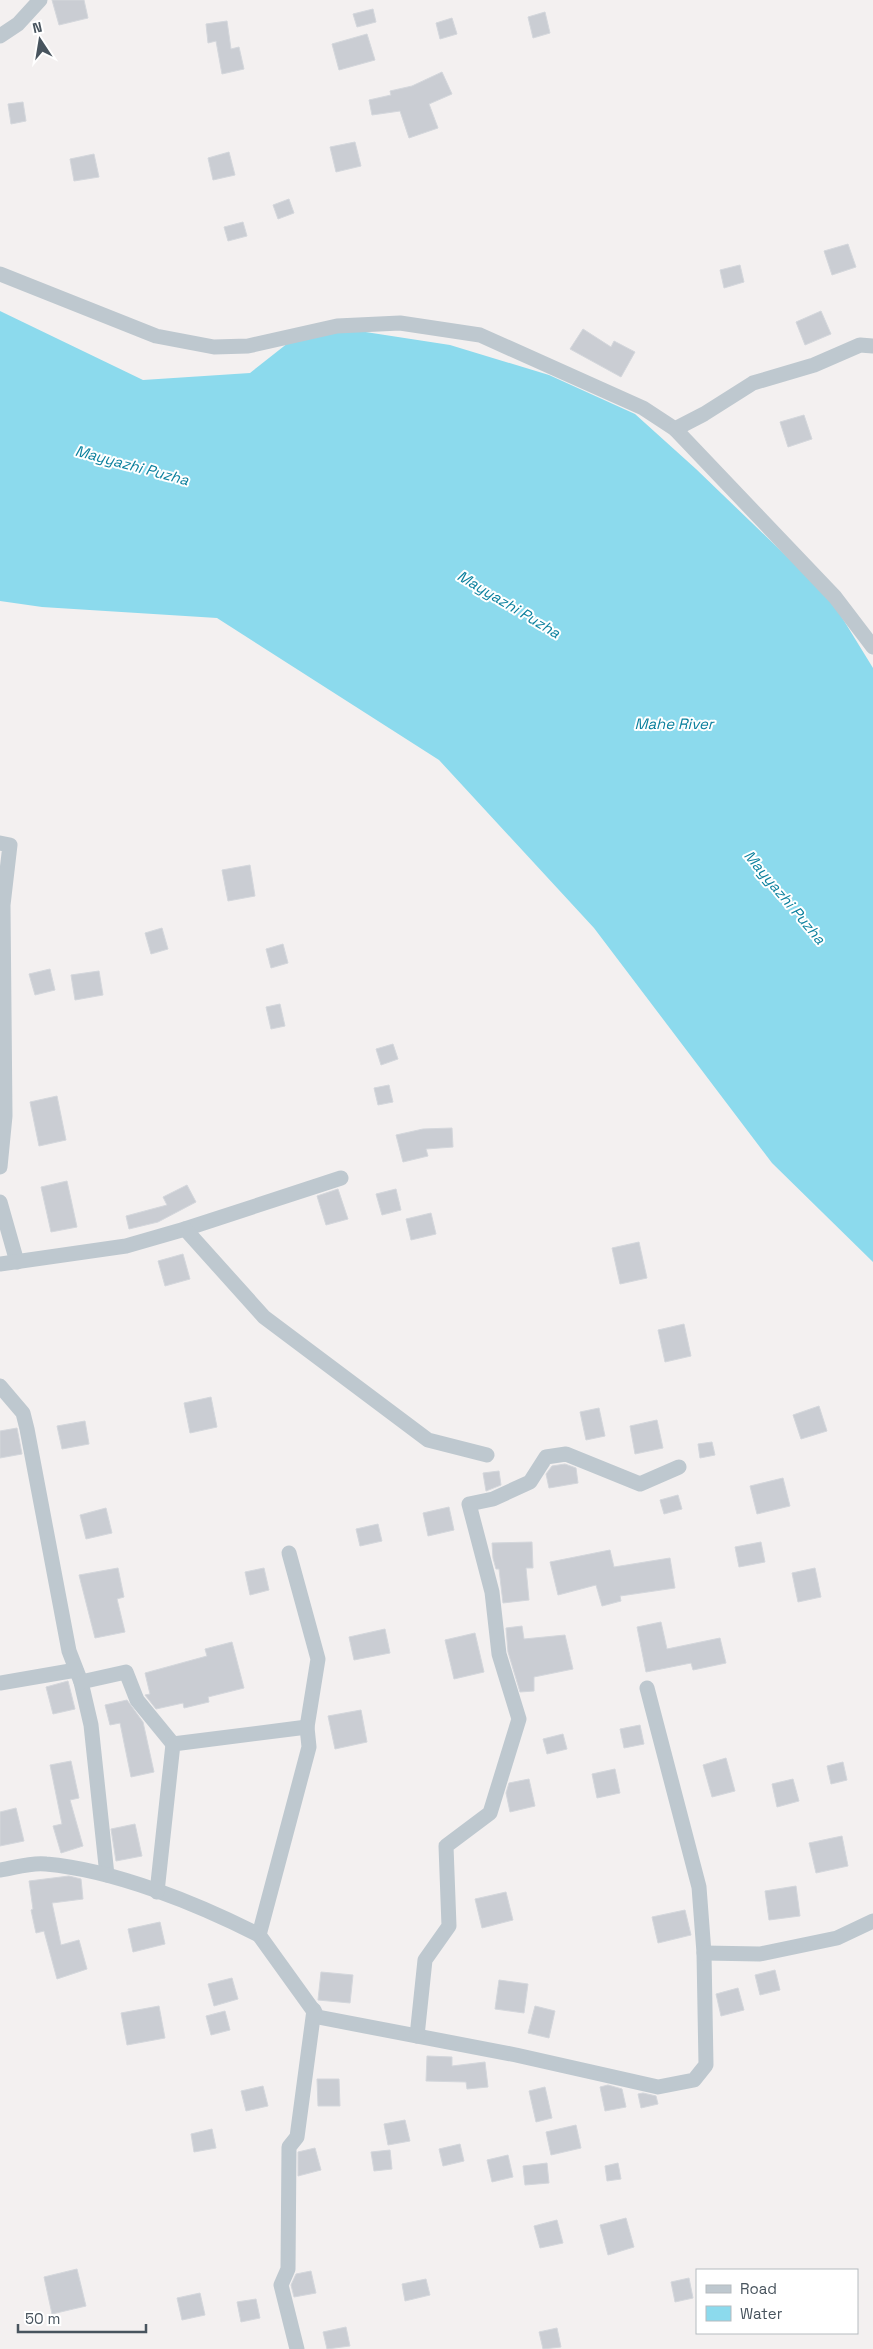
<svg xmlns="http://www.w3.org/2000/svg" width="873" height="2349" viewBox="0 0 873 2349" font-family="'Space Grotesk',sans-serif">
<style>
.water{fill:#8cdaed}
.building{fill:#cacdd3;stroke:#d4d7dc}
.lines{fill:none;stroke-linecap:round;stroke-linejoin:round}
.minor{stroke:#bec8cf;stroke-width:15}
.labels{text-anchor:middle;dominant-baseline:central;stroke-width:4;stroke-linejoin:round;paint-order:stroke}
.water-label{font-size:15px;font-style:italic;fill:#0c819e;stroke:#fff}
</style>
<rect width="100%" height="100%" fill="#f3f0f0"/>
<!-- water -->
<polygon class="water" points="0,311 143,380 250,373 288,343 346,329 450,345 549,375 635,414 696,469 830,598 873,668 873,1262 772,1163 594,928 439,760 217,618 42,607 0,601"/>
<!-- building -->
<g class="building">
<polygon points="52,0 84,0 88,18 59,25"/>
<polygon points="373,9 376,22 357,27 353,14"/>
<polygon points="545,12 550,33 533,38 528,17"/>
<polygon points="452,18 457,34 440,39 436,23"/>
<polygon points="227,21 231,49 239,47 244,69 222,74 216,41 208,43 206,24"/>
<polygon points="367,34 375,60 339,70 332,44"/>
<polygon points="442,72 452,94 429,104 438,128 409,138 400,111 372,115 369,100 391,95 390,91 412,86"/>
<polygon points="23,102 26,121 11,124 8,104"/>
<polygon points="355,142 361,166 336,172 330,147"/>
<polygon points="229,152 235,175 213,180 208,158"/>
<polygon points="94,154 99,177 74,181 70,159"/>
<polygon points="289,199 294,213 278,219 273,205"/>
<polygon points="243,222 247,236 228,241 224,227"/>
<polygon points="848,244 856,267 832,275 824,251"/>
<polygon points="740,265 744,282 724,288 720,270"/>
<polygon points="821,311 831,334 805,345 796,322"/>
<polygon points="583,329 611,347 614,341 635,352 621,377 570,349"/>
<polygon points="804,415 812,439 788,447 780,422"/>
<polygon points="250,865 255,896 228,901 222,870"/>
<polygon points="162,928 168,949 151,954 145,933"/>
<polygon points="283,944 288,963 271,968 266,949"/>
<polygon points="50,969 55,990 35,995 29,974"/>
<polygon points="99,971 103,995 75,1000 71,975"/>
<polygon points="280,1004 285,1026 271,1029 266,1007"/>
<polygon points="393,1044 398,1059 381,1065 376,1049"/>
<polygon points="389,1085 393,1102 378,1105 374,1088"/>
<polygon points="57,1096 66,1140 39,1146 30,1102"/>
<polygon points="452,1128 453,1147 426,1149 428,1156 403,1162 396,1135 423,1129"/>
<polygon points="67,1181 77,1227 51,1232 41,1187"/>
<polygon points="187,1185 196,1202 158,1222 129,1229 126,1216 167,1205 163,1197"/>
<polygon points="338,1189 348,1219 326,1225 317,1196"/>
<polygon points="396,1189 401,1210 382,1215 376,1194"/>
<polygon points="431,1213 436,1234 411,1240 406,1219"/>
<polygon points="639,1242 647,1278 620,1284 612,1248"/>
<polygon points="183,1254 190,1279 165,1286 158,1261"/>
<polygon points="684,1324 691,1356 665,1362 658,1330"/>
<polygon points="211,1397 217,1427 190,1433 184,1403"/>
<polygon points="819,1406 827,1431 801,1439 793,1415"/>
<polygon points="599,1408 605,1436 586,1440 580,1412"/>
<polygon points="657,1420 663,1448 635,1454 630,1426"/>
<polygon points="85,1421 89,1444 62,1449 57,1426"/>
<polygon points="17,1428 22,1454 0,1458 0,1431"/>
<polygon points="712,1442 715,1455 700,1458 698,1444"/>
<polygon points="565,1464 576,1468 578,1483 549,1488 546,1474 552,1466"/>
<polygon points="499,1471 501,1485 486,1491 483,1473"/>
<polygon points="783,1478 790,1506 757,1514 750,1486"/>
<polygon points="678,1495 682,1509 664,1514 660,1500"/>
<polygon points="449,1507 454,1530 428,1536 423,1513"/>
<polygon points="106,1508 112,1533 86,1539 80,1515"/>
<polygon points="378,1524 382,1541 360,1546 356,1529"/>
<polygon points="532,1542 533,1568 526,1568 529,1600 503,1603 499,1569 496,1569 493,1558 492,1543"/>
<polygon points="761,1542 765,1562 739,1567 735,1547"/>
<polygon points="610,1550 614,1567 670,1558 675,1588 620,1596 621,1601 602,1606 596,1585 558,1595 550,1562"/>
<polygon points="118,1568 124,1597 117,1599 125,1632 95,1638 79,1575"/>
<polygon points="264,1568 269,1590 250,1595 245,1572"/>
<polygon points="815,1568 821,1597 798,1602 792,1573"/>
<polygon points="661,1622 667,1649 720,1638 726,1663 693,1670 691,1663 646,1672 637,1627"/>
<polygon points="522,1626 524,1639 565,1635 573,1669 534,1677 534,1691 520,1692 508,1652 506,1628"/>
<polygon points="385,1629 390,1653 354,1660 349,1637"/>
<polygon points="475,1633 484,1672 454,1679 445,1640"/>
<polygon points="232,1642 244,1688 208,1697 209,1702 184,1708 183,1703 156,1709 145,1695 150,1694 145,1673 207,1656 205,1649"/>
<polygon points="68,1681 75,1709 53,1714 46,1687"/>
<polygon points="127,1700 143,1722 154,1772 131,1777 120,1723 110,1725 105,1705"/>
<polygon points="361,1710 367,1742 335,1749 328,1716"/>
<polygon points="640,1725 644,1744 624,1748 620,1729"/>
<polygon points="563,1734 567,1749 547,1754 543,1739"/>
<polygon points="726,1758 735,1791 712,1797 703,1765"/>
<polygon points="71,1761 79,1798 70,1800 83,1846 61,1853 53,1826 62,1824 50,1765"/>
<polygon points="843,1762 847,1780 831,1784 827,1766"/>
<polygon points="615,1769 620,1793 597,1798 592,1774"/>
<polygon points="529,1779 535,1806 510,1812 506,1793 509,1783"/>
<polygon points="793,1779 799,1801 777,1807 772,1784"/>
<polygon points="16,1808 24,1841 0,1846 0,1812"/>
<polygon points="135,1824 142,1856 116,1861 111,1829"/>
<polygon points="842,1836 848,1866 816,1873 809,1843"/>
<polygon points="69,1876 81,1879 83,1899 52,1903 61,1945 79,1940 87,1969 57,1979 44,1931 36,1933 31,1910 33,1909 29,1881"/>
<polygon points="796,1886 800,1916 769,1920 765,1891"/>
<polygon points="506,1892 513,1920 482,1928 475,1899"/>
<polygon points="685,1910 691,1935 658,1943 652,1917"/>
<polygon points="160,1922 165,1944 133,1952 128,1929"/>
<polygon points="775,1970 780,1990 760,1995 755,1975"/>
<polygon points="321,1972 353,1975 350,2003 318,2000"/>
<polygon points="232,1978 238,1999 214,2006 208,1984"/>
<polygon points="499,1980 528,1984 524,2013 495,2009"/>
<polygon points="738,1988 744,2010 721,2016 716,1994"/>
<polygon points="159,2006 165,2038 127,2045 121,2013"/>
<polygon points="535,2006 555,2011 549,2038 528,2033"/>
<polygon points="225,2011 230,2030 211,2035 206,2016"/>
<polygon points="427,2056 452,2057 452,2066 485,2062 488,2087 467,2089 466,2082 426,2081"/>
<polygon points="317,2079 339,2079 340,2106 318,2106"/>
<polygon points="608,2085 622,2089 626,2107 605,2111 600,2087"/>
<polygon points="263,2086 268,2106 246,2111 241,2091"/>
<polygon points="545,2087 552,2118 536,2122 529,2091"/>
<polygon points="643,2093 656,2096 658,2104 641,2108 638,2094"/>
<polygon points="405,2120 410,2141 388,2145 384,2124"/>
<polygon points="576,2125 581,2148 551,2155 546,2132"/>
<polygon points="212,2129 216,2148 194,2152 191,2134"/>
<polygon points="460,2144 464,2161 443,2166 439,2149"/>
<polygon points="315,2148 321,2170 298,2176 298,2152"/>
<polygon points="390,2150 392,2169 374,2171 371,2152"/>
<polygon points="508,2155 513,2177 492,2182 487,2160"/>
<polygon points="547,2163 549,2183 525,2185 523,2166"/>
<polygon points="618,2163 621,2179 607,2181 605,2166"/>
<polygon points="626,2218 634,2247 608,2255 600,2225"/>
<polygon points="557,2220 563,2243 540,2248 534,2226"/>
<polygon points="77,2269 86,2306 52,2314 44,2277"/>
<polygon points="311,2271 316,2293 294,2297 291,2285 296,2274"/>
<polygon points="689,2278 693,2298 675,2302 671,2282"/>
<polygon points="426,2279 430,2295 405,2301 402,2284"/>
<polygon points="200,2293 205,2315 182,2320 177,2298"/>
<polygon points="256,2299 260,2318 241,2322 237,2302"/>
<polygon points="346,2327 350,2346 327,2349 323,2332"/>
<polygon points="557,2328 561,2347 543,2349 539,2332"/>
</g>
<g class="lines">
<!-- minor -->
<g class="minor">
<polyline points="0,36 18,24 40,0"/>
<polyline points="0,274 156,336 214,347 248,346 337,326 400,323 480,335 643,408 675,429 835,597 873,647"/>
<polyline points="675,429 704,414 753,383 814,365 860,345 873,346"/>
<polyline points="0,843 10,845 3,905 5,1116 0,1167"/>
<polyline points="0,1202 17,1262"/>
<polyline points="185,1229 341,1178"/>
<polyline points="0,1264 126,1246 185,1229 264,1317 428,1440 487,1455"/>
<polyline points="0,1386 23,1413 27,1429 69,1651 81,1682 91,1725 107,1875"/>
<polyline points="289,1553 318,1659 307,1727"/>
<polyline points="81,1682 126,1672 137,1700 173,1744"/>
<polyline points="0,1683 76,1670"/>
<path d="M0,1870C14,1868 31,1862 46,1864C115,1870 198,1904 259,1935"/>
<polyline points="157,1892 173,1744 307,1727 309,1747 259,1935 318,2017 516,2055 658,2087 694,2080 706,2065 704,1953 699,1887 647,1688"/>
<polyline points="704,1953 760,1954 837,1938 873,1921"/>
<polyline points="417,2036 425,1960 449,1926 446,1846 490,1813 519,1719 499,1654 492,1592 469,1504 493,1499 530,1482 546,1457 566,1454 640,1484 679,1467"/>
<polyline points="297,2349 281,2285 288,2269 289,2147 297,2137 314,2010"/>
</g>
</g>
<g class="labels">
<!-- water labels -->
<g class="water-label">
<text transform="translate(132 465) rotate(15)">Mayyazhi Puzha</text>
<text transform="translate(509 604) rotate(31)">Mayyazhi Puzha</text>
<text x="674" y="723">Mahe River</text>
<text transform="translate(785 897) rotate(50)">Mayyazhi Puzha</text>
</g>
</g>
<!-- legend -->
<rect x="696" y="2269" width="162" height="65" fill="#ffffff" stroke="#b6bbbf"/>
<rect x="706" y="2285" width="25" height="8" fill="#bec8cf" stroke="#b6bbbf"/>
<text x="740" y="2294" font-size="15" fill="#48545e">Road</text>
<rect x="706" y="2306" width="25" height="15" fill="#8cdaed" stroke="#b6bbbf"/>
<text x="740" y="2319" font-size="15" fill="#48545e">Water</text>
<!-- north arrow -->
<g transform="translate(40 40) rotate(348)" stroke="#ffffff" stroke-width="4" paint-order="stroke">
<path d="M0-4L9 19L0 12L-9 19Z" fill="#48545e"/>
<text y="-8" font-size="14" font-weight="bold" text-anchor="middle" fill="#48545e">N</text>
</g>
<!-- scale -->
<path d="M18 2324v8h128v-8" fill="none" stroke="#48545e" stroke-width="2.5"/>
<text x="25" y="2324" font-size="15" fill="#48545e" stroke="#ffffff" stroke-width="4" paint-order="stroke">50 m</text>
</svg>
